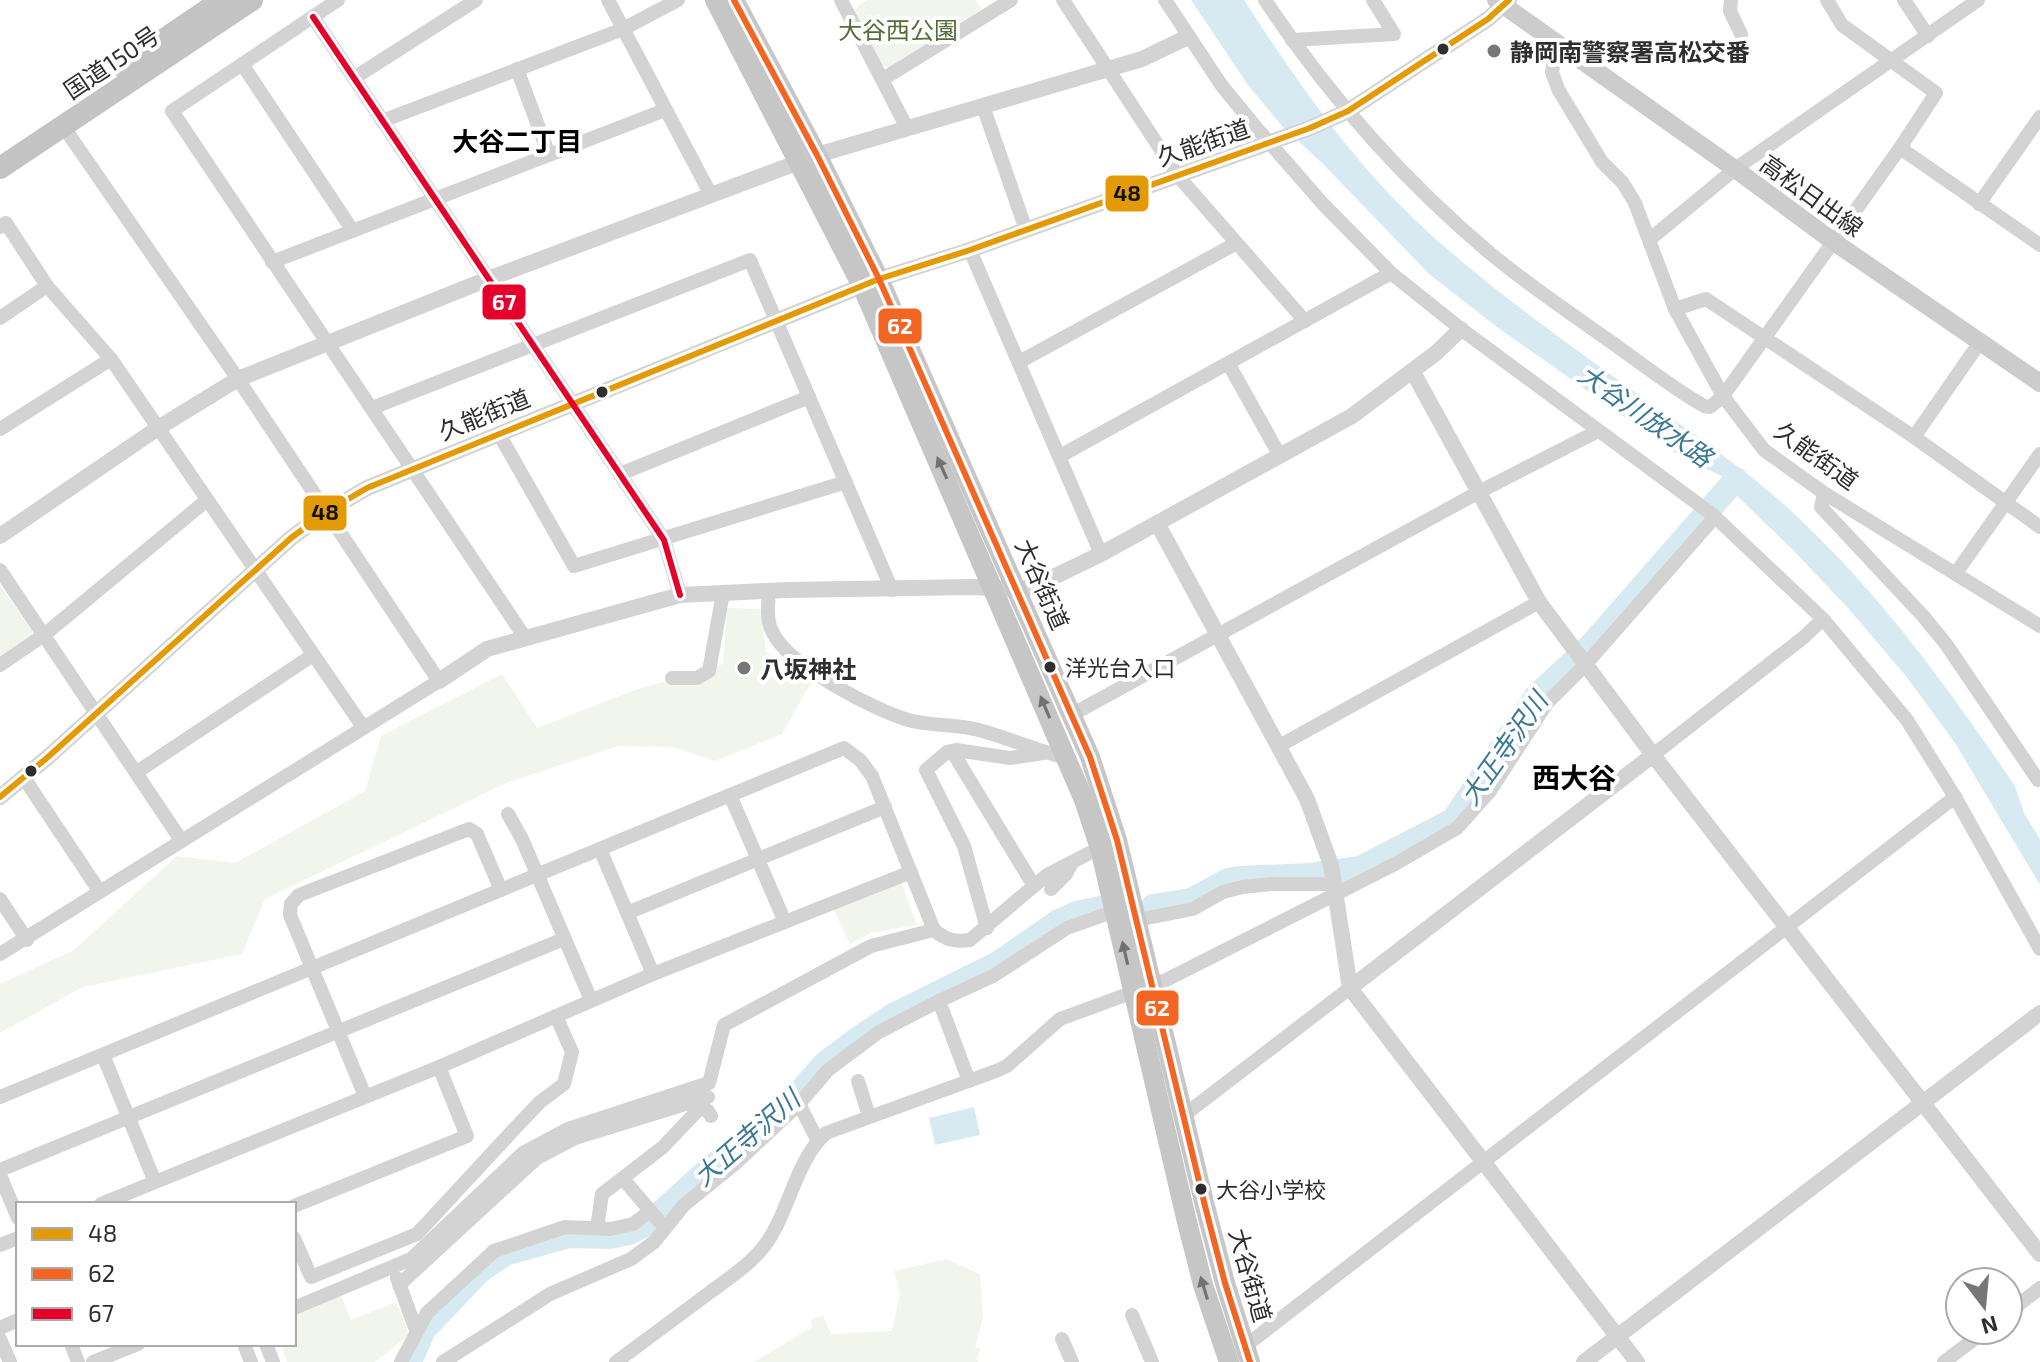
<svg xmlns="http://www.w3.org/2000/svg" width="2040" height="1362" viewBox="0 0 2040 1362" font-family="'Exo 2','Noto Sans JP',sans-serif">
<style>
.green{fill:#f1f5eb}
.water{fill:#d7eaf2}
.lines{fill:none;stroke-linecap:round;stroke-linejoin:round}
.river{stroke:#d7eaf2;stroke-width:24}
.minor{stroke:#d3d3d3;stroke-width:14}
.tertiary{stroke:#d3d3d3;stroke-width:16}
.secondary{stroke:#ccc;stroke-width:18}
.primary{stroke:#c6c6c6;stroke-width:20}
.trunk{stroke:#c3c3c3;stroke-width:22}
.bus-1-casing{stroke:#fff;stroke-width:12}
.bus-2-casing{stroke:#fff;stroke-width:12}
.bus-3-casing{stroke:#fff;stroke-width:12}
.bus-1{stroke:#e39a05;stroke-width:6}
.bus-2{stroke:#f26522;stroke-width:6}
.bus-3{stroke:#e4002b;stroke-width:6}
.oneway{fill:#727272}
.bus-dot{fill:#2e2e2e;stroke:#fff;stroke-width:3}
.poi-dot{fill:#777;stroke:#fff;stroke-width:3}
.labels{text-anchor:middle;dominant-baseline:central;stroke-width:8;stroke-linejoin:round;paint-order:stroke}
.bus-label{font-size:22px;fill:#2e2e2e;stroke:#fff;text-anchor:start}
.park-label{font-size:24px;fill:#556c39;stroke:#fff}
.poi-label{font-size:24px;font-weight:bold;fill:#2e2e2e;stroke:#fff;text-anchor:start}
.street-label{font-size:24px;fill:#2e2e2e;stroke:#fff}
.neighbourhood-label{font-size:26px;font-weight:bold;fill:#000;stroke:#fff}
.water-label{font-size:26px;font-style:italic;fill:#387894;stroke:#fff}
.quarter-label{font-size:28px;font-weight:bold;fill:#000;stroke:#fff}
.line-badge{stroke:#fff;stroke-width:3}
.badge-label{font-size:22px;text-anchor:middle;font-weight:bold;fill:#fff}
.pale-badge-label{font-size:22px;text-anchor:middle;font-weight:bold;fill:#111}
</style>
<rect width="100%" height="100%" fill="#fff"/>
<!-- green -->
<g class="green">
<polygon points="867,0 976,0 982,9 889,67 883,66 855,12 858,6"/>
<polygon points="0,585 32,631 32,636 0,658"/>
<polygon points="727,608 761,609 766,652 811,683 782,734 715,761 673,747 618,746 506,783 265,899 242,954 83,987 0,1033 0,984 74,950 177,856 235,863 365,791 381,736 502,674 537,728 635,690 723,664"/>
<polygon points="901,882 917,925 871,933 850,944 833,908"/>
<polygon points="946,1259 980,1274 983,1317 975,1348 981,1349 976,1359 979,1362 754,1362 812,1327 811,1320 823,1315 831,1334 892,1331 900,1293 894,1271"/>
<polygon points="340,1294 351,1320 396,1302 409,1335 375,1362 287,1362 281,1344 294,1344 294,1314"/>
</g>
<!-- water -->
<g class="water">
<path d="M1191,0H1244C1304,92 1361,175 1445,247C1516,309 1595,363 1671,418C1719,452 1767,486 1808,527C1888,604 1953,695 2015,786L2024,813L2040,839V885L1955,743L1906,676L1847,607L1792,549L1735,494H1727L1724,490L1726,478L1707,469L1700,470L1497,327L1429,274L1322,163L1282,126L1248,85Z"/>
<polygon points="974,1107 980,1135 935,1145 929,1118"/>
</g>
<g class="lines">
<!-- river -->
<g class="river">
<polyline points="1153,906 1191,900 1228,880 1239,878 1310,875 1360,868 1453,820 1537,695 1592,644 1736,479"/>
<polyline points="410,1362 424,1330 479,1272 505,1254 569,1236 610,1237 629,1233 649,1223 701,1176 789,1104 825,1063 857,1039 893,1015 998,963 1057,922 1077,913 1100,908"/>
</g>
<!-- minor -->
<g class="minor">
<polyline points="338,0 172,111 526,639"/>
<polyline points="608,0 711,195"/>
<polyline points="841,0 907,128"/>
<polyline points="1063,0 1178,176 1305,321"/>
<polyline points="1165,0 1222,86 1254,125 1323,204 1391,273 1461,329 1713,515 1823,619 1907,720 1955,797 2040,949"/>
<path d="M1265,0C1328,95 1403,180 1491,254C1527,284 1566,310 1604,337C1637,360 1669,386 1704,406L1710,407L1723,396L1900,148L2040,245"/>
<polyline points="1731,0 1730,11 1741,34"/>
<polyline points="1827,0 1842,25 1936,93 1900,148"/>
<polyline points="1904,0 1928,36"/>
<polyline points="313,17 664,540 680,595"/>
<polyline points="1292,40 1394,34 1373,0"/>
<polyline points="1557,43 1552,72 1558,89 1602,162 1623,183 1635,203 1675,309 1723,396 1764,450 1824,493 2040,626"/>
<polyline points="242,64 353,231"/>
<polyline points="517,69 549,155"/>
<polyline points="354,78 476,0"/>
<polyline points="883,79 1011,0"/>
<polyline points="983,106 1026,230"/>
<polyline points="382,121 623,29 678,0"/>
<polyline points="1979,204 2040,117"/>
<polyline points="0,227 6,223 47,286 111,359 363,727"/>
<polyline points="1649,240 1735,169 1978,0"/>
<polyline points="970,250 1101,554"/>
<polyline points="272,262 665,110"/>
<polyline points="1675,309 1706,299 1914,437 2040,527"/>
<polyline points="0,318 47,286"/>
<polyline points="1019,362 1235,244"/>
<polyline points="1228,363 1280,456"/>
<polyline points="372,408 750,260 892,590"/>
<polyline points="0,429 111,359"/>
<polyline points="499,434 574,566 846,482"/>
<polyline points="1914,437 1980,342"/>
<polyline points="1060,456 1391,273"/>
<polyline points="620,474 809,397"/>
<polyline points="1824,493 1821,507 1923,616 1946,644 2038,780"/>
<polyline points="0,570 181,840"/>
<polyline points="1956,573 2040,454"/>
<path d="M769,591C768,605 766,621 773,633C789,666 877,712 912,721C934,726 957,724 979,730C1009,738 1037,751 1067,758"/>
<polyline points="0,665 44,635 207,500"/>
<polyline points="672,678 697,678 709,671 723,593"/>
<polyline points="1073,714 1479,492 1598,431"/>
<polyline points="1279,746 1539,602"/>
<polyline points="952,751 1034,886"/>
<polyline points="1653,755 1804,637 1823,619"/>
<polyline points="137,772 313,655"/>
<polyline points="24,778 100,892"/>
<polyline points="730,795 785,922"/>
<polyline points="508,814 522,839 591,1000"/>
<polyline points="600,849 653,974"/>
<polyline points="1051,889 1066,874 1072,863"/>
<polyline points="0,899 27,940"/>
<polyline points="627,913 885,807"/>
<polyline points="1137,920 1193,909 1223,892 1243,887 1271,884 1335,884"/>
<polyline points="987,928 964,846 926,770 947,752 956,750 1010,758 1044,753"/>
<polyline points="0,954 439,681 238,379 63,126"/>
<polyline points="103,1055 155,1182"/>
<polyline points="858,1081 869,1116"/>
<polyline points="969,1081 939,1001 993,976 1067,928 1115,911"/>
<polyline points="365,1096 290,915 291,904 299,895 469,829 477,834 501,890"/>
<path d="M0,1097L844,748L860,760L872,776L934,930C946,940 954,942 970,940L1047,875L1107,844"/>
<polyline points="799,1104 828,1070 879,1032 939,1001"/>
<polyline points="1183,1116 1350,988"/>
<polyline points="0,1170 564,939"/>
<polyline points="0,1175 18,1218"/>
<polyline points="624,1180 665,1228"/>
<polyline points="101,1204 439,1067 653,974 911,872"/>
<polyline points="294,1206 467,1136 439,1067"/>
<polyline points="597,1228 602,1194 663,1147 699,1109 707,1110 711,1116"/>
<polyline points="294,1238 311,1277 417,1234 518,1125 540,1102 564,1084 572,1052 556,1016"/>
<polyline points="0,1245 18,1238"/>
<polyline points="397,1278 416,1330"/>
<polyline points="399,1285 537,1158 575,1138 708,1097"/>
<polyline points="294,1308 411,1259 523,1153 568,1129 709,1083 724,1025 871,946 934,930"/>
<polyline points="2008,1313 2040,1288"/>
<polyline points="1132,1315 1152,1362"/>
<polyline points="0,1328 18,1320"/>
<polyline points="0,1339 10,1362"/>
<polyline points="1062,1339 1072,1362"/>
<polyline points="71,1344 78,1362"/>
<polyline points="244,1344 251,1362"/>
<polyline points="266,1344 273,1362"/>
<polyline points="1244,1347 1955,797"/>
<polyline points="93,1362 138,1344"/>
<polyline points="401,1362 427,1313 494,1251 565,1227 610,1229 633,1224 650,1211"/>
<polyline points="443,1362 550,1294 631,1259 654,1242 684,1205 737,1162 799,1104 818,1141"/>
<path d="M616,1362C647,1339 678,1316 709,1293C728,1279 751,1264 765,1245C790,1211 795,1161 826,1133L996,1071L1007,1066L1060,1019L1166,980L1395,864L1457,828L1490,791L1547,703L1586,664L1715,517"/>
<polyline points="1944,1362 1986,1330"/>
</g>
<!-- tertiary -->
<g class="tertiary">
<polyline points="817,155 1142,59 1188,37"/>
<polyline points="1413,372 1539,602 1653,755 2040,1254"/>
<polyline points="1157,523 1307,799 1331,865 1350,988 1637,1362"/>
<polyline points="0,536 158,428 238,379 488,279 799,162"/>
<polyline points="439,681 487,649 680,595 787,590 973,587 1017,590 1035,586 1101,554 1352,416 1436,353 1461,329"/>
<polyline points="0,797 48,757 291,538 326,512 367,488 879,279 970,250 1310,128 1348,111 1488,19 1509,0"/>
<polyline points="1350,988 1653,755"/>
<polyline points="1584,1362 2040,1013"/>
</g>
<!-- secondary -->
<polyline class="secondary" points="1496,0 1735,169 1834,242 2040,383"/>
<!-- primary -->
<g class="primary">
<polyline points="715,0 862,286 1084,800 1100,848 1186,1218 1203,1285 1229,1362"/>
<polyline points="734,0 817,155 879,279 1090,757 1117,840 1205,1206 1225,1283 1250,1362"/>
</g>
<!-- trunk -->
<g class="trunk">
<polyline points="123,67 222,0"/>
<polyline points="0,168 252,0"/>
</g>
<!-- bus-1 casing -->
<g class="bus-1-casing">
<polyline id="bus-1" points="0,797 48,757 291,538 326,512 367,488 879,279 970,250 1310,128 1348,111 1488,19 1509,0"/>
</g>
<!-- bus-2 casing -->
<g class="bus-2-casing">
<polyline id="bus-2" points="734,0 817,155 879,279 1090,757 1117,840 1205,1206 1225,1283 1250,1362"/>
</g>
<!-- bus-3 casing -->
<g class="bus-3-casing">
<polyline id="bus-3" points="313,17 664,540 680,595"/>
</g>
<!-- bus-1 -->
<use href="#bus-1" class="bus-1"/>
<!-- bus-2 -->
<use href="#bus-2" class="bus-2"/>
<!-- bus-3 -->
<use href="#bus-3" class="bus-3"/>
</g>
<!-- one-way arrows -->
<defs><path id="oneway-solid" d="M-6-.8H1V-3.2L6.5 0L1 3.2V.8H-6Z" transform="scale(2)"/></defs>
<g class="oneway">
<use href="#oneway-solid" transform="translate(942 468) rotate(-114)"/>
<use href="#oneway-solid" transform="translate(1045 707) rotate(-113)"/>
<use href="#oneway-solid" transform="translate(1125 953) rotate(-103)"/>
<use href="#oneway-solid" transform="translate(1204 1288) rotate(-107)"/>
</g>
<!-- markers -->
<g class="bus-dot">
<circle cx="1443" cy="49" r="7"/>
<circle cx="602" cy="392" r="7"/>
<circle cx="1050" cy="667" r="7"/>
<circle cx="31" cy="771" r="7"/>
<circle cx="1201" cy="1189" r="7"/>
</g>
<g class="poi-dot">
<circle cx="1494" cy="51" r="8"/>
<circle cx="744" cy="668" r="8"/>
</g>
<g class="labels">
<!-- bus labels -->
<g class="bus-label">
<text x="1065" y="667">洋光台入口</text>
<text x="1216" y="1189">大谷小学校</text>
</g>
<!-- park labels -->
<g class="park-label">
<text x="898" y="29">大谷西公園</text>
</g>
<!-- poi labels -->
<g class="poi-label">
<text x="1510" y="51">静岡南警察署高松交番</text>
<text x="760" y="668">八坂神社</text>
</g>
<!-- street labels -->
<g class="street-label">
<text transform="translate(111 62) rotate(-34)">国道150号</text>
<text transform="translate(1203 142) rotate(-19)">久能街道</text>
<text transform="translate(1812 195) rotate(36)">高松日出線</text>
<text transform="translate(484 414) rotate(-22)">久能街道</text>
<text transform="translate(1817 455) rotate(36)">久能街道</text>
<text transform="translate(1043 584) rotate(66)">大谷街道</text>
<text transform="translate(1251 1275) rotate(74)">大谷街道</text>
</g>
<!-- neighbourhood labels -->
<g class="neighbourhood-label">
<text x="517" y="140">大谷二丁目</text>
</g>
<!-- water labels -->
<g class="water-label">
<text transform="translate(1646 415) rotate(35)">大谷川放水路</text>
<text transform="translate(1503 748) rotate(-55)">大正寺沢川</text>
<text transform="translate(746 1137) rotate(-41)">大正寺沢川</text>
</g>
<!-- quarter labels -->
<g class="quarter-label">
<text x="1574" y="777">西大谷</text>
</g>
</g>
<g class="line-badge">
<rect x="1104" y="174" width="46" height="39" rx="8" fill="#e39a05"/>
<rect x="481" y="283" width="46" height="38" rx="8" fill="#e4002b"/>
<rect x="877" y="307" width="46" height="38" rx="8" fill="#f26522"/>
<rect x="302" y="494" width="46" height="38" rx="8" fill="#e39a05"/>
<rect x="1135" y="989" width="45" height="38" rx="8" fill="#f26522"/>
</g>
<g class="badge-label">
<text x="504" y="310">67</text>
<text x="900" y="334">62</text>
<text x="1157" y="1016">62</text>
</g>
<g class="pale-badge-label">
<text x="1127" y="201">48</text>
<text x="325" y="520">48</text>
</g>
<!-- legend -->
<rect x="16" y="1202" width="280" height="144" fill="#ffffff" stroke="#ababab" stroke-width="2"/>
<rect x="32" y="1228" width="40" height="12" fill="#e39a05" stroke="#ababab" stroke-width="2"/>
<text x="88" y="1242" font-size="24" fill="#2e2e2e">48</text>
<rect x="32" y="1268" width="40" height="12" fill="#f26522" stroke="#ababab" stroke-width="2"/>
<text x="88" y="1282" font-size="24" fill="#2e2e2e">62</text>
<rect x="32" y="1308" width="40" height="12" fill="#e4002b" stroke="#ababab" stroke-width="2"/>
<text x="88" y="1322" font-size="24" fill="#2e2e2e">67</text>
<!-- north arrow -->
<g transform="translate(1984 1306) rotate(164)"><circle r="38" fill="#ffffff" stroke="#ababab" stroke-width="2"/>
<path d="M0-6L14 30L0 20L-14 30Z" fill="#777777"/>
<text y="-12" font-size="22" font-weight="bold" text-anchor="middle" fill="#2e2e2e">N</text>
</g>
</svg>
